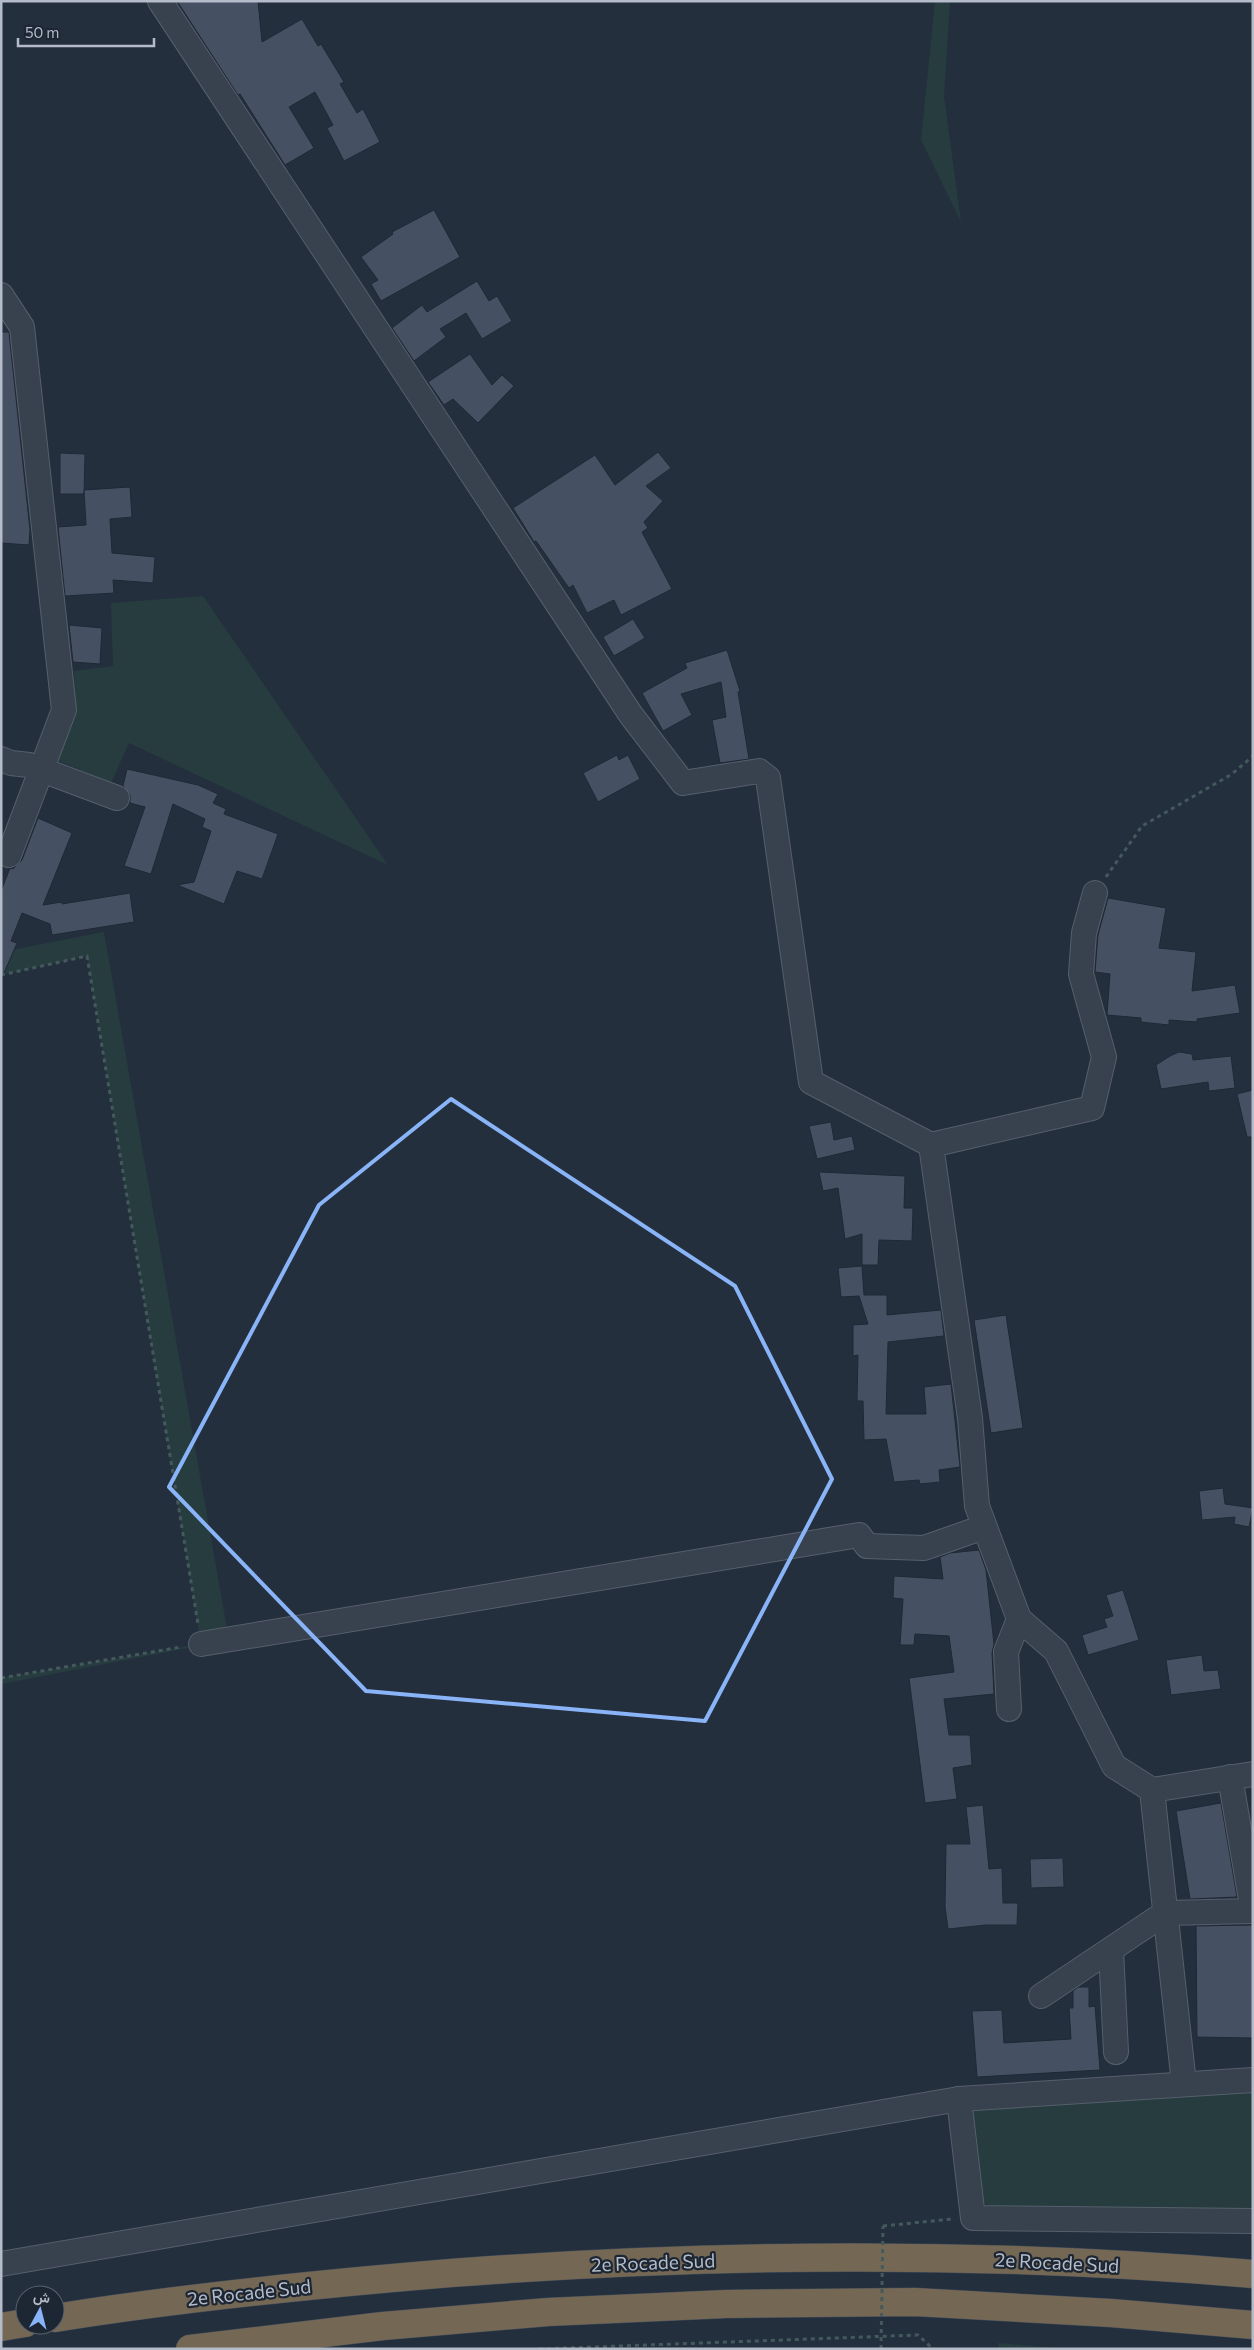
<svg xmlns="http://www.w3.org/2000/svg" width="1254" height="2350" viewBox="0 0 1254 2350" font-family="Commissioner,Vazirmatn,sans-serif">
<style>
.green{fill:#263c3f}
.building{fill:#455162;stroke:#1f2835}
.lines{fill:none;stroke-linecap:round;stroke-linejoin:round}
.minor-casing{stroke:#565f6c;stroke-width:26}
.highway-casing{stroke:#434c59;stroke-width:29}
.path{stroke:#44595c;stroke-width:3;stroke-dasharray:4 4;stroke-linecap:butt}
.minor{stroke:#38414e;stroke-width:24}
.highway{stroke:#746855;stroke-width:28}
.path-bridge{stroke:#44595c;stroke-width:3;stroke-dasharray:4 4;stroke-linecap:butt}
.marked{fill:none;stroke:#8ab4f8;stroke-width:4;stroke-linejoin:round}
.labels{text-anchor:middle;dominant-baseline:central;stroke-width:4.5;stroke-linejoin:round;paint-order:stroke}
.street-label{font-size:19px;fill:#b4bcc9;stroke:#1d2633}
</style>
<rect width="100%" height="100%" fill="#242f3e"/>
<!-- green -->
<g class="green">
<polygon points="935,1 950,1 944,96 961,222 921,140"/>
<polygon points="203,596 388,865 129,743 111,783 57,760 76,716 74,671 113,666 111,603"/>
<polygon points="104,932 229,1640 1,1684 1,1678 201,1644 87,956 1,975 1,952"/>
<polygon points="1253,2090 1253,2214 993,2210 984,2202 969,2105"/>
<polygon points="998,2343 1067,2349 999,2349"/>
</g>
<!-- building -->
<g class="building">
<polygon points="177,1 258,1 262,42 302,19 318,46 321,44 344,82 340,84 357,113 363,109 380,142 344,161 327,128 333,125 315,92 289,107 314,148 285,165 240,94 238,95"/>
<polygon points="434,210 460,257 381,301 371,284 378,280 361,257 393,234 392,232"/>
<polygon points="477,281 489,301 497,296 512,321 482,339 466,313 440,329 446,337 414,361 392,328 422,305 427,312"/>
<polygon points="1,332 9,332 30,530 29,545 1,543"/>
<polygon points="470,354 492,385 502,375 514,386 478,423 453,399 444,405 428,382"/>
<polygon points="658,452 671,468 646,486 663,501 644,522 648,528 642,532 672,589 621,615 614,600 587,613 573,585 569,588 536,541 534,542 513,508 595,455 615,485"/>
<polygon points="60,453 85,454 84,494 60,494"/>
<polygon points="130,487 132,517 110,519 112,553 155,557 153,583 113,580 114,593 65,596 58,527 86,525 84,490"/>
<polygon points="633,619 645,638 614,656 603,637"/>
<polygon points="69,625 102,628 100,664 73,662"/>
<polygon points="727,650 740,691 738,692 749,759 720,763 712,720 726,717 721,682 681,694 692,715 663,731 642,693 687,668 685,663"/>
<polygon points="617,755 619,760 628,755 640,779 598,802 583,773"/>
<polygon points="127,769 198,785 218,794 213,803 226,809 224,814 278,834 262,879 237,871 224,904 177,885 194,882 211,831 202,827 205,819 173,804 151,874 124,866 145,807 130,803 130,795 123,786"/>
<polygon points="38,818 72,833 43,905 62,902 62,904 130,893 134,922 52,935 50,924 22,913 11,941 17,943 1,980 1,891 10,868 13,869 22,860"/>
<polygon points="1108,898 1166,908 1159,948 1196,952 1192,991 1235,985 1240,1013 1197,1019 1197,1022 1169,1020 1169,1025 1141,1022 1141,1018 1107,1015 1110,974 1095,972 1098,935"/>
<polygon points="1179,1052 1192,1054 1193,1060 1231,1056 1235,1088 1209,1091 1208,1082 1161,1089 1156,1065 1170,1056"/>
<polygon points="1253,1090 1253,1137 1247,1137 1237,1094"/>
<polygon points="831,1122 834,1140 852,1136 855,1150 817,1159 809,1126"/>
<polygon points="819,1172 905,1176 904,1208 913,1208 912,1241 879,1240 878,1265 862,1265 862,1234 845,1239 838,1188 823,1191"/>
<polygon points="862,1266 864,1295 887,1295 887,1315 941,1310 944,1336 888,1342 886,1414 926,1414 924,1387 951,1384 960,1467 939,1470 940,1482 920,1484 919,1480 894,1482 886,1439 864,1440 863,1401 857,1401 858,1355 853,1356 853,1325 868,1324 859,1296 841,1297 838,1268"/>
<polygon points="1006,1315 1023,1428 991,1433 974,1320"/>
<polygon points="1223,1488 1225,1504 1253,1508 1249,1527 1234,1524 1235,1517 1202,1520 1199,1491"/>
<polygon points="979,1550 986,1570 994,1644 992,1653 994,1694 944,1699 949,1735 970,1735 972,1765 953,1768 957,1799 925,1803 909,1678 954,1672 949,1636 915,1634 914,1645 900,1645 903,1599 893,1598 894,1576 943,1579 940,1557 950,1553"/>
<polygon points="1123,1590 1139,1640 1088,1655 1082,1635 1107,1627 1104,1619 1113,1616 1106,1595"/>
<polygon points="1202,1655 1204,1671 1218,1670 1221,1689 1171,1695 1166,1660"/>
<polygon points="1221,1803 1237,1897 1190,1899 1176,1811"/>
<polygon points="983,1805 989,1869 1002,1868 1003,1903 1018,1903 1017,1925 985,1925 948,1929 945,1907 946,1844 970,1844 966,1807"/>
<polygon points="1063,1858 1064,1887 1031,1888 1030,1859"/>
<polygon points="1253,1925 1253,2038 1197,2037 1196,1926"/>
<polygon points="1078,1987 1089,1987 1089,2007 1095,2006 1100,2070 977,2077 972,2011 1002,2010 1004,2043 1071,2039 1069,2008 1073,2008 1073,1991"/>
</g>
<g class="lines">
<!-- minor casing -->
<g class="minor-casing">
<g id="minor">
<polyline points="160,1 631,715 683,783 759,771 768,778 811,1082 931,1145"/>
<polyline points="1,295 22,327 64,710 9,855"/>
<polyline points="1,759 11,763 29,765 117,798"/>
<polyline points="1019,1619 1056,1651 1114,1766 1152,1790 1253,1774"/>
<polyline points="201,1644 859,1535 867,1546 924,1548 984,1527"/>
<polyline points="1009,1709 1006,1652 1019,1619 977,1506 970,1418 931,1145 1092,1108 1104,1057 1081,974 1084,933 1095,893"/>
<polyline points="1152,1790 1184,2084"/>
<polyline points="1111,1950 1116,2052"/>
<polyline points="1041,1996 1165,1913 1253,1911 1230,1777"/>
<polyline points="959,2099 973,2218 1253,2221"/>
<polyline points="1,2264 959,2099 1253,2080"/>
</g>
</g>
<!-- highway casing -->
<g class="highway-casing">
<g id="highway">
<path d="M55,2318C186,2297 318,2284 451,2273C718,2253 986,2251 1253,2274"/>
<polyline points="1,2327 25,2323"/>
<polyline points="190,2349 383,2326 548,2312 726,2304 915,2302 1111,2313 1253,2325"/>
</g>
</g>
<!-- path -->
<g class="path">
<polyline points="1106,877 1142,826 1232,774 1253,756"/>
<polyline points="1,975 87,956 198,1624"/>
<polyline points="1,1678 181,1647"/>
<polyline points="883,2226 952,2219"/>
<polyline points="539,2349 918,2335 933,2349"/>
</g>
<!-- minor -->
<use href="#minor" class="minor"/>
<!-- highway -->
<use href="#highway" class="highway"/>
<!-- path-bridge -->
<polyline class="path-bridge" points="881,2349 883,2226"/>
</g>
<!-- marked area -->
<path class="marked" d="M451,1099L735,1286L832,1479L705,1721L366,1691L169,1487L319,1205Z"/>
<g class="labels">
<!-- street labels -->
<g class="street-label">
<text transform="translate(653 2262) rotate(-2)">2e Rocade Sud</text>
<text transform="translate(1057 2262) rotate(3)">2e Rocade Sud</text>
<text transform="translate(249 2292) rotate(-6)">2e Rocade Sud</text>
</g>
</g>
<!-- border -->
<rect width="1254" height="2350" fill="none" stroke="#b4bcc9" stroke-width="5"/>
<!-- north arrow -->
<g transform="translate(40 2310) rotate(7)"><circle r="24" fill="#1d2633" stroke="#59626f"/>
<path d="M0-4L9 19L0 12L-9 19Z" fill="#8ab4f8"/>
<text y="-8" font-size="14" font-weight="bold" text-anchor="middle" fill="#b4bcc9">ش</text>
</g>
<!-- scale -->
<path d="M18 38v8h136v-8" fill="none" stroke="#b4bcc9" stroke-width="2.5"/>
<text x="25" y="38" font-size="15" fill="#b4bcc9" stroke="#1d2633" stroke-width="4" paint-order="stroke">50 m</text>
</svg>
